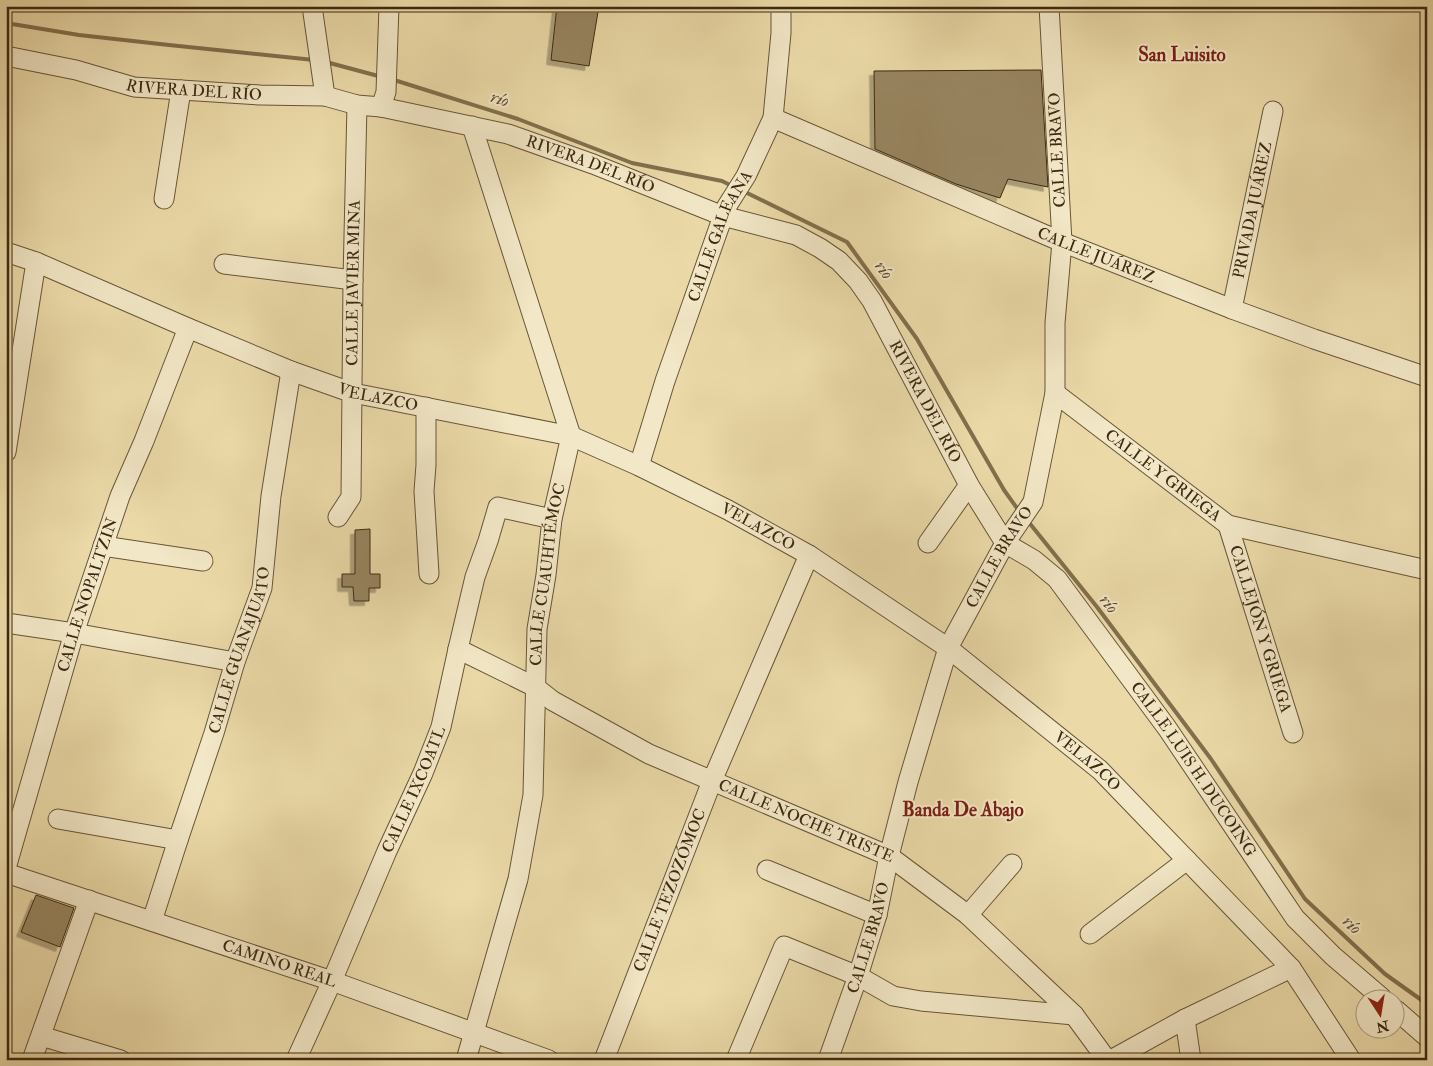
<svg xmlns="http://www.w3.org/2000/svg" width="1433" height="1066" viewBox="0 0 1433 1066" font-family="'IM FELL Double Pica',serif">
<style>
.lines{fill:none;stroke-linecap:round;stroke-linejoin:round}
.stream{stroke:#826f4d;stroke-width:4}
.building{fill:#978560;stroke:#3c2911;filter:url(#shadow)}
.minor-casing{stroke:#685537;stroke-width:21}
.minor{stroke:#f2e7c6;stroke-width:19}
.labels{text-anchor:middle;dominant-baseline:central;stroke-width:4;stroke-linejoin:round;paint-order:stroke}
.street-label{font-size:16px;fill:#3c2911;stroke:#f2e7c6}
.water-label{font-size:18px;font-style:italic;fill:#5f4c2f;stroke:#f2e7c6}
.quarter-label{font-size:19px;font-weight:bold;fill:#7a1f14;stroke:#f2e7c6}
</style>
<defs>
<filter id="shadow"><feDropShadow dx="-4.5" dy="4.5" stdDeviation="0" flood-color="#0004"/></filter>
</defs>
<rect width="100%" height="100%" fill="#ebdaa8"/>
<filter id="stains"><feTurbulence type="fractalNoise" baseFrequency=".004" numOctaves="4"/><feColorMatrix values="0 0 0 0 .2 0 0 0 0 .09 0 0 0 0 .02 0 0 0 .5 -.17"/></filter>
<radialGradient id="worn" r=".72"><stop offset=".6" stop-color="#630" stop-opacity="0"/><stop offset="1" stop-color="#630" stop-opacity=".3"/></radialGradient>
<g class="lines">
<!-- stream -->
<g class="stream">
<polyline points="6,23 79,35 169,45 314,60"/>
<polyline points="326,62 382,77"/>
<polyline points="391,79 518,119 632,163 722,181 732,186"/>
<polyline points="743,191 847,242 917,339 1004,490 1019,511"/>
<polyline points="1027,520 1097,607 1211,759 1305,899 1385,974 1427,1004"/>
</g>
</g>
<!-- building -->
<g class="building">
<polygon points="557,6 599,6 589,66 551,60"/>
<polygon points="1041,70 1048,187 1008,179 1000,198 956,184 875,149 874,71"/>
<polygon points="370,529 370,574 380,574 380,588 369,588 369,601 354,601 353,587 342,587 342,574 355,574 355,530"/>
<polygon points="36,895 74,908 60,947 21,932"/>
</g>
<g class="lines">
<!-- minor casing -->
<g class="minor-casing">
<g id="minor">
<polyline points="312,6 325,96"/>
<path id="s1" d="M6,56L76,70L134,87L260,95L325,96L357,105L381,107L508,134L593,164L723,216L796,235L820,248L839,261L858,281L872,301L969,485L1005,543L1034,560L1057,579L1167,728L1295,918L1333,956L1382,998"/>
<polyline points="381,107 386,92 389,6"/>
<path id="s2" d="M773,118L1062,242L1232,309L1314,339L1427,377"/>
<polyline points="164,199 181,90"/>
<path id="s3" d="M6,252L36,262L188,328L291,371L353,393L571,436L639,466L728,510L809,555L948,648L1100,770L1291,968L1351,1060"/>
<polyline points="224,264 353,280"/>
<path id="s4" d="M1232,309L1273,111"/>
<path id="s5" d="M1055,393L1228,525L1427,570"/>
<polyline points="426,407 426,465 424,491 429,574"/>
<polyline points="6,452 36,262"/>
<path id="s6" d="M639,466L665,381L723,216L727,206L746,176L773,118L781,33V6"/>
<path id="s7" d="M338,517L351,497L353,280L357,105"/>
<path id="s8" d="M1228,525L1293,733"/>
<polyline points="928,543 969,485"/>
<polyline points="103,546 203,561"/>
<polyline points="6,623 74,633 235,662"/>
<path id="s9" d="M458,649L535,687L553,701L649,754L889,856L968,915L1074,1015L1107,1060"/>
<polyline points="58,819 178,840"/>
<path id="s10" d="M6,868L74,633L120,496L144,441L188,328"/>
<polyline points="767,870 877,915"/>
<path id="s11" d="M6,873L332,981L549,1060"/>
<polyline points="968,915 1012,864"/>
<path id="s12" d="M152,921L178,840L214,733L235,662L262,588L271,496L291,371"/>
<polyline points="1090,934 1187,860"/>
<polyline points="1396,1010 1427,1037"/>
<polyline points="1185,1019 1191,1060"/>
<polyline points="41,1036 121,1060"/>
<polyline points="32,1060 89,900"/>
<path id="s13" d="M296,1060L332,981L387,851L423,773L441,727L458,649L475,577L488,541L498,507L552,519"/>
<path id="s14" d="M466,1060L518,879L533,795L537,629L546,575L552,519L571,436L472,126"/>
<path id="s15" d="M604,1060L712,781L809,555"/>
<polyline points="736,1060 784,946 858,976 893,996 921,1001 1074,1015"/>
<path id="s16" d="M828,1060L858,976L877,915L889,856L908,782L948,648L1005,543L1033,502L1055,393V323L1062,242L1049,6"/>
<polyline points="1111,1060 1185,1019 1291,968"/>
</g>
</g>
<!-- minor -->
<use href="#minor" class="minor"/>
</g>
<g class="labels">
<!-- street labels -->
<g class="street-label">
<text stroke="none"><textPath href="#s1" startOffset="192">RIVERA DEL RÍO</textPath></text>
<text transform="translate(1057 150) rotate(-93)">CALLE BRAVO</text>
<text stroke="none"><textPath href="#s1" startOffset="598">RIVERA DEL RÍO</textPath></text>
<text stroke="none"><textPath href="#s4" startOffset="101">PRIVADA JUÁREZ</textPath></text>
<text stroke="none"><textPath href="#s6" startOffset="244">CALLE GALEANA</textPath></text>
<text stroke="none"><textPath href="#s2" startOffset="351">CALLE JUÁREZ</textPath></text>
<text stroke="none"><textPath href="#s7" startOffset="238">CALLE JAVIER MINA</textPath></text>
<text stroke="none"><textPath href="#s3" startOffset="400">VELAZCO</textPath></text>
<text stroke="none"><textPath href="#s1" startOffset="1032">RIVERA DEL RÍO</textPath></text>
<text stroke="none"><textPath href="#s5" startOffset="136">CALLE Y GRIEGA</textPath></text>
<text stroke="none"><textPath href="#s3" startOffset="805">VELAZCO</textPath></text>
<text stroke="none"><textPath href="#s16" startOffset="534">CALLE BRAVO</textPath></text>
<text stroke="none"><textPath href="#s14" startOffset="495">CALLE CUAUHTÉMOC</textPath></text>
<text stroke="none"><textPath href="#s10" startOffset="285">CALLE NOPALTZIN</textPath></text>
<text stroke="none"><textPath href="#s8" startOffset="109">CALLEJÓN Y GRIEGA</textPath></text>
<text stroke="none"><textPath href="#s12" startOffset="285">CALLE GUANAJUATO</textPath></text>
<text stroke="none"><textPath href="#s3" startOffset="1210">VELAZCO</textPath></text>
<text stroke="none"><textPath href="#s1" startOffset="1492">CALLE LUIS H. DUCOING</textPath></text>
<text stroke="none"><textPath href="#s13" startOffset="295">CALLE IXCOATL</textPath></text>
<text stroke="none"><textPath href="#s9" startOffset="389">CALLE NOCHE TRISTE</textPath></text>
<text stroke="none"><textPath href="#s15" startOffset="182">CALLE TEZOZÓMOC</textPath></text>
<text stroke="none"><textPath href="#s16" startOffset="129">CALLE BRAVO</textPath></text>
<text stroke="none"><textPath href="#s11" startOffset="288">CAMINO REAL</textPath></text>
</g>
<!-- water labels -->
<g class="water-label">
<text transform="translate(500 99) rotate(17)">río</text>
<text transform="translate(884 270) rotate(54)">río</text>
<text transform="translate(1109 604) rotate(52)">río</text>
<text transform="translate(1352 925) rotate(43)">río</text>
</g>
<!-- quarter labels -->
<g class="quarter-label">
<text x="1182" y="55">San Luisito</text>
<text x="963" y="810">Banda De Abajo</text>
</g>
</g>
<!-- margin -->
<rect width="1433" height="1066" fill="none" stroke="#ebdaa8" stroke-width="25"/>
<rect x="8" y="8" width="1418" height="1051" fill="none" stroke="#3c2911" stroke-width="2.5"/>
<rect x="12" y="12" width="1408" height="1041" fill="none" stroke="#3c2911"/>
<!-- north arrow -->
<g transform="translate(1380 1014) rotate(168)"><circle r="24" fill="#f2e7c6" stroke="#a99b7e"/>
<path d="M0-4L9 19L0 12L-9 19Z" fill="#8f2418"/>
<text y="-8" font-size="14" font-weight="bold" text-anchor="middle" fill="#3c2911">N</text>
</g>
<rect width="100%" height="100%" filter="url(#stains)"/>
<rect width="100%" height="100%" fill="url(#worn)"/>
</svg>
